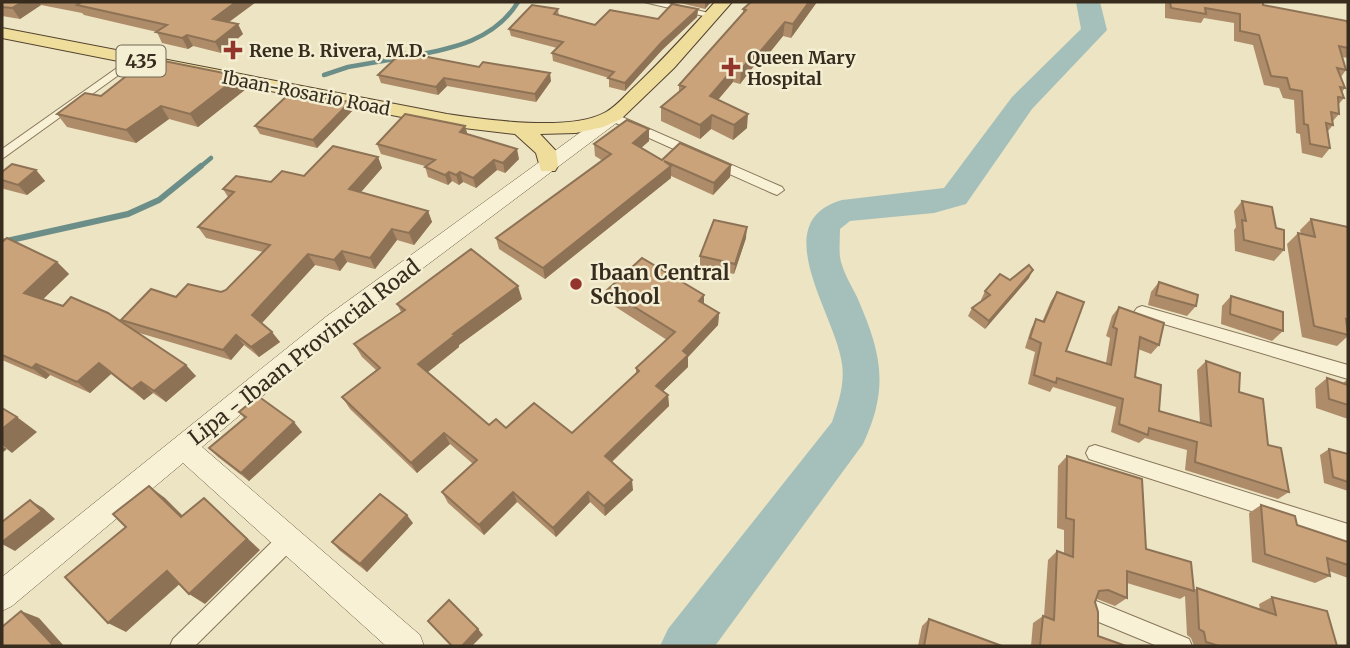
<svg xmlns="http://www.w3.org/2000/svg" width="1350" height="648" viewBox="0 0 1350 648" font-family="Merriweather,serif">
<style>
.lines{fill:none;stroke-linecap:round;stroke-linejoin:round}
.stream-far1{stroke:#6c8e88;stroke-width:4.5}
.stream{stroke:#6c8e88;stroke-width:6}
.river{fill:#a5c0ba;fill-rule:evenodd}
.street-casing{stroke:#87765a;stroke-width:2}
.secondary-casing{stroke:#68573e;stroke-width:1}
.primary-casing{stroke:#54442f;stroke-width:2}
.street{fill:#f8f1d6;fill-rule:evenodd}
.secondary{fill:#f8f1d6;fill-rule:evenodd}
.primary{fill:#efdd9c;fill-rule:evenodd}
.wall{fill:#ae8c69}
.shaded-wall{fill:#8d7255}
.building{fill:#caa37a;stroke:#8d7255;stroke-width:2}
.poi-dot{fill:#94352c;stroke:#f4eed2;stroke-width:2.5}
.labels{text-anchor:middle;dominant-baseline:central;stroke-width:5;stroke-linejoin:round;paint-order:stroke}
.far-poi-label{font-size:18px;font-weight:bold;fill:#372c1e;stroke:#f4eed2;text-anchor:start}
.far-street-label{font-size:18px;fill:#372c1e;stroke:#f4eed2}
.shield{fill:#f4eed2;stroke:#706654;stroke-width:2}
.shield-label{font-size:19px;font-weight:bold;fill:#372c1e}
.poi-label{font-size:21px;font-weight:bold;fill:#372c1e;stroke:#f4eed2;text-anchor:start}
.street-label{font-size:21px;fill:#372c1e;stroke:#f4eed2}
</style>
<rect width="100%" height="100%" fill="#ede4c3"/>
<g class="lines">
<!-- stream-far1 -->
<g class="stream-far1">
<path d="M411,56C452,49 495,40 518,2"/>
<polyline points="324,75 348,67 400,58"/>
<polyline points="199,168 211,158"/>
</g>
<!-- stream -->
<polyline class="stream" points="2,242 128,214 159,200 201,166"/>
<!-- river -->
<path class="river" d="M1076,2H1100L1107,30L1032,109L966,204L934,213L850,221L840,229C840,238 839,248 840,257C842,270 851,285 857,297C881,352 890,387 863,444L715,646H660L668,629L832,422C838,404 845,384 842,364C836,315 765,222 842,200L944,188L1012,97L1081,29Z"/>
<!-- street casing -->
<g class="street-casing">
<g id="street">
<polygon points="644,2 663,2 717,15 712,18"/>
<polygon points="134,56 140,59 138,61 2,159 2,149"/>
<polygon points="613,113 782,187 784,190 777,195 772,193 609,120 609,114"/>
<polygon points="1142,306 1348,365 1348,379 1137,316 1134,312 1137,308"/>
<polygon points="1095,445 1348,524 1348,542 1089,459 1086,453 1089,447"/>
<polygon points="289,530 296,532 299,539 296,546 195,646 170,646 173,639 282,532"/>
<polygon points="1096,601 1189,639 1192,646 1157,646 1089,618 1086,611 1089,604"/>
</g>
</g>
<!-- secondary casing -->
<g class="secondary-casing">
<polygon id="secondary" points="613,112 619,113 622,117 619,121 343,328 202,447 420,635 424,646 386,646 183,463 12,606 2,611 2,577 327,316 607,113"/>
</g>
<!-- primary casing -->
<g class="primary-casing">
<path id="primary" d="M715,2H732L674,68L621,119L603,127L576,133L540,134L556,151L558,166L555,171H541L536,153L515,134L447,126L2,38V28L447,114C487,120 571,132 606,112C615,107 623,98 630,91C660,63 688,32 715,2Z"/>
</g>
<!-- street -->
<use href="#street" class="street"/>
<!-- secondary -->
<use href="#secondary" class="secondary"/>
<!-- primary -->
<use href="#primary" class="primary"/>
</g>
<!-- wall -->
<g class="wall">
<polygon points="2,2 256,2 229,22 243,34 221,53 193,46 188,49 162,43 157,32 84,15 82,13 41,5 20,19 2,16"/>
<polygon points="680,2 711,2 705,9 680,3"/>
<polygon points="817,2 791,38 783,36 758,67 754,66 740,84 733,82 718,100 747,128 733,140 711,129 700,139 661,121 661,107 679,92 679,85 743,14 743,9"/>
<polygon points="1165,2 1263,2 1263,5 1348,25 1348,58 1342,57 1346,70 1341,77 1345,88 1342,92 1344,98 1338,105 1339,114 1333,121 1333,125 1328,131 1330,148 1322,158 1302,153 1300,134 1296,133 1294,100 1283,98 1279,88 1264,85 1253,45 1234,41 1234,23 1204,18 1201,23 1165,18"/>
<polygon points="558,9 559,16 595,25 658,19 698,9 697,17 662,50 625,91 609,87 609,78 553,61 552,53 557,48 511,36 509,29"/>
<polygon points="378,75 551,81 536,102 447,86 438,95 381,83"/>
<polygon points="246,89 198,127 169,119 136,143 67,127 57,114 101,96"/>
<polygon points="353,110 317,148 260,134 255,126"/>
<polygon points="465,126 467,134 519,159 505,173 497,170 476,188 463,182 459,185 452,181 448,185 428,177 425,166 381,154 377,144"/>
<polygon points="649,129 649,141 641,148 662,160 731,165 730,177 713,195 671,176 671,178 545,279 499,249 496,238 603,161 595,156 594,144"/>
<polygon points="378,157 382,168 361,192 428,211 432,222 414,245 397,240 375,269 347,262 340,271 315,265 262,323 280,342 259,357 244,345 231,360 136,332 196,376 166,402 153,393 144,400 111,374 90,393 50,375 46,379 2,360 2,242 57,262 69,274 43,299 127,326 121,320 176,297 221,292 226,290 263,252 206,238 198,227 228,197 223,189 304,176"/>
<polygon points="36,170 45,181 27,195 4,189 2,187 2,172"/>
<polygon points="1242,201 1276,228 1284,250 1274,261 1235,251 1234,230 1236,227 1234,211"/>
<polygon points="1311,219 1348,227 1348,336 1337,346 1302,337 1287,244 1298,233 1301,234 1300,230"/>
<polygon points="746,238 734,274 700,267 700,256"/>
<polygon points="1029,278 985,329 968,316 972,308 983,301 981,300 985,291 1010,280"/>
<polygon points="1159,282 1196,306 1187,316 1148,305 1151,292"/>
<polygon points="607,290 704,304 719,313 718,325 688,357 688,367 663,391 668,395 669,406 612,462 633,490 605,516 590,502 556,537 517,502 484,535 448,503 442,492 473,464 450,444 417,473 350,409 342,397 376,370 362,357 354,344 401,312 397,304 522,299 459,345 459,347 428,372 489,425 506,428 572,433 636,374 636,368 667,340 608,302"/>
<polygon points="1057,292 1066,351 1106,363 1110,338 1106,336 1112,316 1119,307 1159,345 1151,354 1138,349 1135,377 1159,411 1200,423 1197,370 1206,361 1239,392 1268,445 1289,492 1278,499 1185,470 1187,450 1145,438 1139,443 1111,432 1116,407 1053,387 1050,392 1028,384 1035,352 1025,348 1031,329 1036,319 1042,322 1051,301"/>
<polygon points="1231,296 1283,331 1272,341 1221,324 1222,306"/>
<polygon points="1327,378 1343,383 1348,379 1348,419 1316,408 1315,388"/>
<polygon points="239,412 302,432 249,481 218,457 209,448 244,418"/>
<polygon points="1329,449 1348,454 1348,491 1324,483 1320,455"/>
<polygon points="1067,456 1146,549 1194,590 1197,588 1260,610 1259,604 1272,597 1337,646 1194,646 1191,638 1187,635 1185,596 1180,599 1127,583 1127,598 1115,606 1097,599 1095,602 1098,636 1126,646 1031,646 1033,623 1043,616 1044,616 1048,560 1057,551 1064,553 1064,530 1057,528 1058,466"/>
<polygon points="1261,505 1297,525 1348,542 1348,578 1329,571 1330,576 1315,583 1252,562 1249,513"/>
<polygon points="413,523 367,572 339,550 332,542"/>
<polygon points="929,619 1002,646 918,646 922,626"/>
</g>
<!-- shaded-wall -->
<g class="shaded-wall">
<polygon points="22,2 39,2 41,5 20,19 12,8"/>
<polygon points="236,2 256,2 218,30 213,19"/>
<polygon points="705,2 711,2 705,9"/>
<polygon points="809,2 817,2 791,38 793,24"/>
<polygon points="698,9 697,17 662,50 625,91 625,83 662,42"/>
<polygon points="785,22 783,36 758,67 759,53"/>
<polygon points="238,24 243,34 221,53 215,42"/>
<polygon points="187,35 193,46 188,49 182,38"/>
<polygon points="755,52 754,66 740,84 741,70"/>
<polygon points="734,68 733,82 709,110 710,96"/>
<polygon points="550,73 551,81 536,102 535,94"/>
<polygon points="239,76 246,89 198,127 190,114"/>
<polygon points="444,78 447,86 438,95 436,87"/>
<polygon points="350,102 353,110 317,148 313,140"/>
<polygon points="161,106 169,119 136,143 126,130"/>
<polygon points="748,114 747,128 733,140 734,125"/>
<polygon points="712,115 711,129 700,139 700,125"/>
<polygon points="465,126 468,136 460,132"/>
<polygon points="649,129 649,141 633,155 633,143"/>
<polygon points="517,149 519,159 505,173 503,163"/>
<polygon points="378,157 382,168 354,200 349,189"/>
<polygon points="494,160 497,170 476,188 473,178"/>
<polygon points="731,165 730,177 713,195 714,183"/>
<polygon points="671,166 671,178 545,279 543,268"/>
<polygon points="36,170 45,181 27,195 18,185"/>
<polygon points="449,172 452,181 448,185 445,175"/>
<polygon points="460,172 463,182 459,185 456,175"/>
<polygon points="428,211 432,222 414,245 409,233"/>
<polygon points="747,227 746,238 734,274 735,264"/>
<polygon points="392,229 397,240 375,269 370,258"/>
<polygon points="342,251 347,262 340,271 334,260"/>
<polygon points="308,254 315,265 259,326 252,315"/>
<polygon points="57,262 69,274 37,305 24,293"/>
<polygon points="1033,270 1029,278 985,329 989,321"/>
<polygon points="518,286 522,299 459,345 459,347 423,376 418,364 453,334"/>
<polygon points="704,295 704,308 699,301"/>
<polygon points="719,313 718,325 688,357 688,367 657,397 656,386 683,351"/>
<polygon points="272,332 280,342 259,357 251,347"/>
<polygon points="236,335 244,345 231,360 223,350"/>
<polygon points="99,363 111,374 90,393 77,382"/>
<polygon points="36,364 50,375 46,379 32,368"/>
<polygon points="186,365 196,376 166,402 154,391"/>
<polygon points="141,382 153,393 144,400 132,389"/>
<polygon points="668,395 669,406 606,467 605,456"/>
<polygon points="17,417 37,432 12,453 2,445 2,429"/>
<polygon points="294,422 302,432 249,481 241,473"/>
<polygon points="444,433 450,444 417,473 411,463"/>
<polygon points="2,446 7,449 2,453"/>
<polygon points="632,480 633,490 605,516 604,506"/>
<polygon points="149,486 165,498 196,529 181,517"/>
<polygon points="513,492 517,502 484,535 479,525"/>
<polygon points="588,492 590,502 556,537 553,528"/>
<polygon points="204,498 260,550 205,604 189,594"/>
<polygon points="30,500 43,508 55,519 15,551 2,544 2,542"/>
<polygon points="407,515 413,523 367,572 360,564"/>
<polygon points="167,571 183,581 126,632 108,623"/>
<polygon points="21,611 39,618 64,646 54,646"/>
<polygon points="478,629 483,635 472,646 462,646"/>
</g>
<!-- building -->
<g class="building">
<polygon points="2,2 22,2 12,8 2,7"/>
<polygon points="73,2 236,2 213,19 238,24 215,42 187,35 182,38 156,32 167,25 77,5 80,3"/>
<polygon points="751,2 809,2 793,24 785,22 759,53 755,52 741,70 734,68 710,96 748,114 734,125 712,115 700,125 661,107 685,87 679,85 746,10 743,9"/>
<polygon points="1170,2 1263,2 1263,5 1347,21 1348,25 1348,48 1339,46 1346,70 1337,68 1345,88 1340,87 1344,98 1338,97 1339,114 1331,112 1333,125 1326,123 1330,148 1310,144 1308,125 1304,124 1302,91 1290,89 1287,78 1271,76 1259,35 1240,31 1240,14 1205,8 1206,14 1171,8"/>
<polygon points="672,4 698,9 662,42 625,83 608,78 614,72 552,53 563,42 509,29 532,5 558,9 554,14 595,25 610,10 658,19"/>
<polygon points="402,52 479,67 483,62 550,73 535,94 444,78 436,87 378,75"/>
<polygon points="149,58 239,76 190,114 161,106 126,130 57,114 85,93 101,96"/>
<polygon points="291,92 350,102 313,140 255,126"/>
<polygon points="405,114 465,126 460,132 517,149 503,163 494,160 473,178 460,172 456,175 449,172 445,175 425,167 435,160 377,144"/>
<polygon points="627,120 649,129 633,143 662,160 680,143 731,165 714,183 664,161 671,166 543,268 496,238 611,154 594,144"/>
<polygon points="333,146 378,157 349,189 428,211 409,233 392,229 370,258 342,251 334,260 308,254 252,315 272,332 251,347 236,335 223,350 121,320 151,289 176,297 188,284 221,292 226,290 270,245 198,227 234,192 223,189 236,176 271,182 282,171 304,176"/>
<polygon points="12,164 36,170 18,185 2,180 2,172"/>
<polygon points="1242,201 1272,207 1276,228 1284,230 1284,250 1244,240 1242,220 1246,221"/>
<polygon points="1311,219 1348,227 1348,320 1346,319 1348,335 1314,326 1298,233 1315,237"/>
<polygon points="714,220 747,227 735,264 700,256"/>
<polygon points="7,238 57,262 24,293 63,306 71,297 108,313 186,365 154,391 141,382 132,389 99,363 77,382 36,364 32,368 2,355 2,242"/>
<polygon points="471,249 518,286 453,334 455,335 418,364 489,425 496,419 506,428 534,403 572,433 639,371 636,368 675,332 607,290 642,258 704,295 699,301 719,313 683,351 688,355 656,386 668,395 605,456 632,480 604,506 588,492 553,528 513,492 479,525 442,492 477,460 444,433 411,463 342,397 380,368 354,344 405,310 397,304"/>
<polygon points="1029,265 1033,270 989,321 972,308 990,295 985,291 1000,274 1010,280"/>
<polygon points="1159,282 1198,295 1196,306 1156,295"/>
<polygon points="1057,292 1084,302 1066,351 1111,365 1117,329 1113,327 1119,307 1164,323 1159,345 1140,337 1135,377 1161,385 1159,411 1211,426 1206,361 1240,373 1239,392 1263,399 1268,445 1281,448 1289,492 1195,462 1197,442 1149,428 1148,435 1119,424 1123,399 1057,378 1056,383 1034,375 1041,343 1030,338 1036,319 1044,322"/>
<polygon points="1231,296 1283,312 1283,331 1230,314"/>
<polygon points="1327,378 1348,385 1348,405 1329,399"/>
<polygon points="258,396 294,422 241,473 209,448 246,417 239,412"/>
<polygon points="2,408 17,417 2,429"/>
<polygon points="1329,449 1348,454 1348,482 1333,477"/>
<polygon points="1067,456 1142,479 1146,549 1191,562 1194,591 1127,571 1127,598 1108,590 1099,591 1095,602 1098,612 1098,636 1126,646 1040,646 1043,616 1054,620 1057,551 1073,557 1074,520 1066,518"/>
<polygon points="149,486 181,517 204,498 247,539 189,594 167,571 108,623 65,577 126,527 113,514"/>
<polygon points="380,494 407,515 360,564 332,542"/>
<polygon points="30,500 42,511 2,542 2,522"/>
<polygon points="1261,505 1295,516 1297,525 1348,542 1348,565 1327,558 1330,576 1265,554"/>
<polygon points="1197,588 1276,615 1272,597 1327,611 1337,646 1219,646 1206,642 1204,632 1199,629"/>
<polygon points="449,600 478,629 462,646 452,646 428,621"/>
<polygon points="21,611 54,646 2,646 2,627"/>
<polygon points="929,619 1002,646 924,646"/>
</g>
<!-- markers -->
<g class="poi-dot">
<path d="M229.5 39.5h7v7h7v7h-7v7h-7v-7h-7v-7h7z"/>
<path d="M727.5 56.5h7v7h7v7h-7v7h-7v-7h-7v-7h7z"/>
<circle cx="576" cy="284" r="7"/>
</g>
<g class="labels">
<!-- far-poi labels -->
<g class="far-poi-label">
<text x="249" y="50">Rene B. Rivera, M.D.</text>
<text x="747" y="57">Queen Mary<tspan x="747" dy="21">Hospital</tspan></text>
</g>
<!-- far-street labels -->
<g class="far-street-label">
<text transform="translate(306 93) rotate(11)">Ibaan-Rosario Road</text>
</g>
<!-- shield labels -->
<rect class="shield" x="116.5" y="45.5" width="49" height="31" rx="5"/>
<g class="shield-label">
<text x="141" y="61">435</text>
</g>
<!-- poi labels -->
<g class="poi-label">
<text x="590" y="272">Ibaan Central<tspan x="590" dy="24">School</tspan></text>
</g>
<!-- street labels -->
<g class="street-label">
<text transform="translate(304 352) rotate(-38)">Lipa - Ibaan Provincial Road</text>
</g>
</g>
<!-- border -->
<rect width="1350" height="648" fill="none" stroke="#372c1e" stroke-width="7"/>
</svg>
